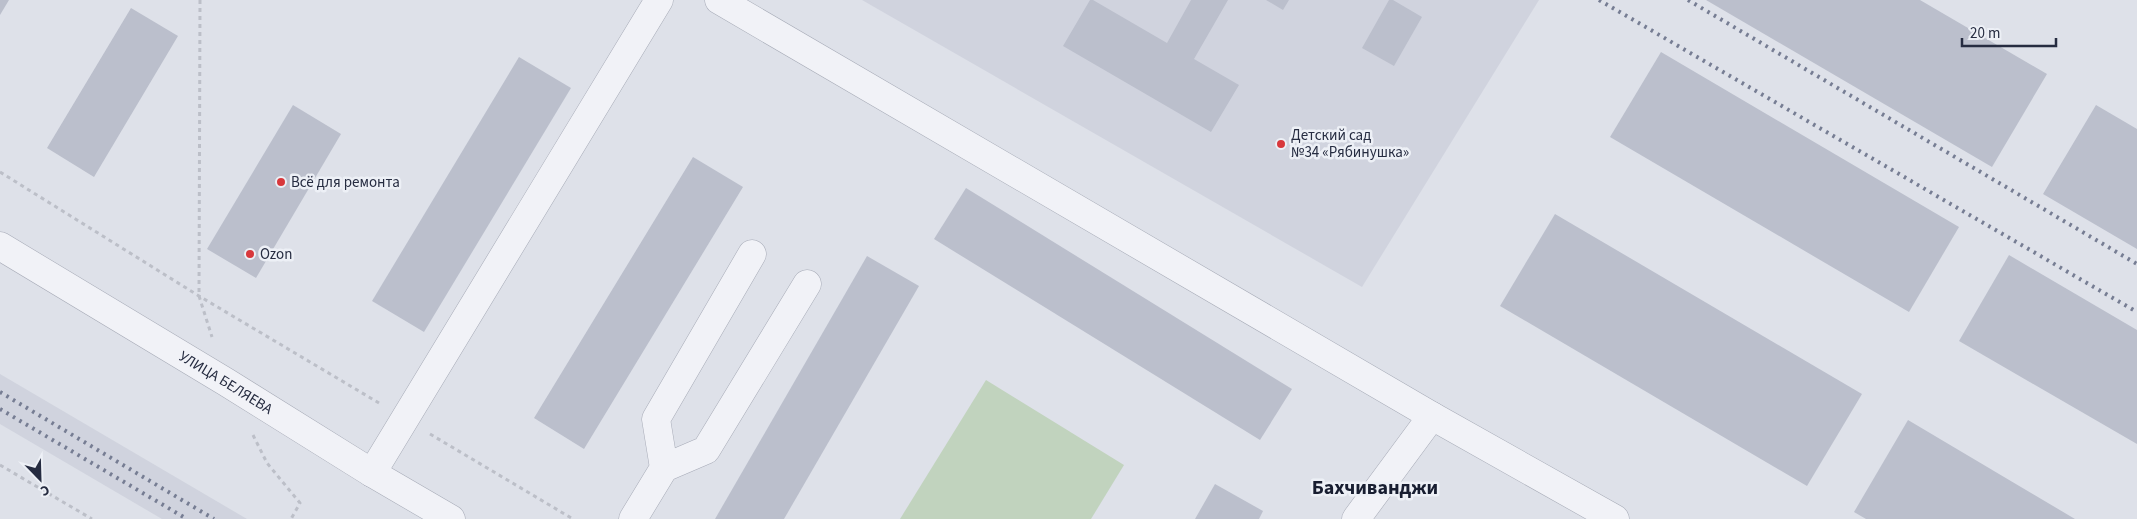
<svg xmlns="http://www.w3.org/2000/svg" width="2137" height="519" viewBox="0 0 2137 519" font-family="'Source Sans 3',sans-serif">
<style>
.built{fill:#d0d3de}
.green{fill:#c1d3be}
.building{fill:#bbbfcc}
.lines{fill:none;stroke-linecap:round;stroke-linejoin:round}
.minor-casing{stroke:#a7abb7;stroke-width:29}
.path{stroke:#bcbfc8;stroke-width:3;stroke-dasharray:4 4;stroke-linecap:butt}
.minor{stroke:#f1f2f7;stroke-width:28}
.rail{stroke:#767d93;stroke-width:4;stroke-dasharray:2.5 5;stroke-linecap:butt}
.poi-dot{fill:#d8383c;stroke:#edf0f6;stroke-width:2}
.labels{text-anchor:middle;dominant-baseline:central;stroke-width:5;stroke-linejoin:round;paint-order:stroke}
.poi-label{font-size:15px;fill:#262c41;stroke:#edf0f6;text-anchor:start}
.street-label{font-size:15px;fill:#262c41;stroke:#edf0f6}
.district-label{font-size:20px;font-weight:bold;fill:#181e31;stroke:#edf0f6}
</style>
<rect width="100%" height="100%" fill="#dee1e9"/>
<!-- built -->
<g class="built">
<polygon points="862,0 1539,0 1362,287"/>
<polygon points="0,374 247,519 162,519 0,424"/>
</g>
<!-- green -->
<polygon class="green" points="986,380 1124,465 1091,519 900,519"/>
<!-- building -->
<g class="building">
<polygon points="0,0 9,0 0,15"/>
<polygon points="1090,0 1093,0 1167,43 1191,0 1228,0 1194,59 1239,85 1211,132 1063,46"/>
<polygon points="1266,0 1289,0 1283,10"/>
<polygon points="1389,0 1393,0 1422,17 1394,66 1362,48"/>
<polygon points="1706,0 1920,0 2047,74 1992,167"/>
<polygon points="131,8 178,36 94,177 47,148"/>
<polygon points="1661,52 1959,227 1909,312 1610,137"/>
<polygon points="519,57 571,88 424,332 372,301"/>
<polygon points="293,105 341,134 256,278 207,249"/>
<polygon points="2096,105 2137,129 2137,249 2043,194"/>
<polygon points="693,157 743,187 584,449 534,418"/>
<polygon points="966,188 1292,389 1260,440 934,239"/>
<polygon points="1555,214 1862,394 1807,486 1500,306"/>
<polygon points="2009,255 2137,330 2137,444 1959,341"/>
<polygon points="867,256 919,286 784,519 715,519"/>
<polygon points="1908,420 2075,519 1866,519 1854,512"/>
<polygon points="1215,484 1263,511 1259,519 1195,519"/>
</g>
<g class="lines">
<!-- minor casing -->
<g class="minor-casing">
<g id="minor">
<polyline points="719,0 1432,416 1615,519"/>
<path id="s1" d="M0,246L226,382L372,473L451,519"/>
<polyline points="664,468 706,450 807,284"/>
<polyline points="372,473 659,0"/>
<polyline points="633,519 664,468 656,419 752,254"/>
<polyline points="1356,519 1432,416"/>
</g>
</g>
<!-- path -->
<g class="path">
<polyline points="200,0 199,296 212,337"/>
<polyline points="0,172 199,296 379,403"/>
<polyline points="430,434 573,519"/>
<polyline points="253,435 267,463 300,503 291,519"/>
<polyline points="0,465 92,519"/>
</g>
<!-- minor -->
<use href="#minor" class="minor"/>
<!-- rail -->
<g class="rail">
<polyline points="1599,0 2137,312"/>
<polyline points="1688,0 2137,264"/>
<polyline points="0,392 214,519"/>
<polyline points="0,409 187,519"/>
</g>
</g>
<!-- markers -->
<g class="poi-dot">
<circle cx="1281" cy="144" r="5"/>
<circle cx="281" cy="182" r="5"/>
<circle cx="250" cy="254" r="5"/>
</g>
<g class="labels">
<!-- poi labels -->
<g class="poi-label">
<text x="1291" y="135">Детский сад<tspan x="1291" dy="17">№34 «Рябинушка»</tspan></text>
<text x="291" y="182">Всё для ремонта</text>
<text x="260" y="254">Ozon</text>
</g>
<!-- street labels -->
<g class="street-label">
<text stroke="none"><textPath href="#s1" startOffset="264">УЛИЦА БЕЛЯЕВА</textPath></text>
</g>
<!-- district labels -->
<g class="district-label">
<text x="1375" y="488">Бахчиванджи</text>
</g>
</g>
<!-- north arrow -->
<g transform="translate(40 479) rotate(157)" stroke="#edf0f6" stroke-width="4" paint-order="stroke">
<path d="M0-4L9 19L0 12L-9 19Z" fill="#262c41"/>
<text y="-8" font-size="14" font-weight="bold" text-anchor="middle" fill="#262c41">С</text>
</g>
<!-- scale -->
<path d="M1962 38v8h94v-8" fill="none" stroke="#262c41" stroke-width="2.5"/>
<text x="1970" y="38" font-size="15" fill="#262c41" stroke="#edf0f6" stroke-width="4" paint-order="stroke">20 m</text>
</svg>
